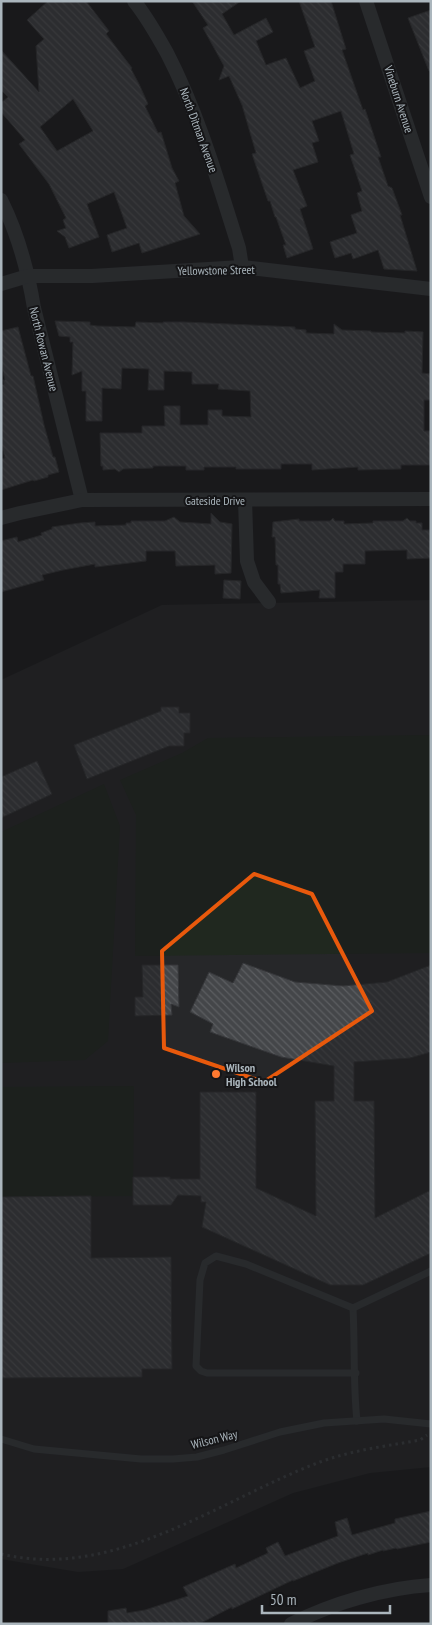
<svg xmlns="http://www.w3.org/2000/svg" width="432" height="1625" viewBox="0 0 432 1625" font-family="'PT Sans Narrow',sans-serif">
<style>
.built{fill:#262729}
.garden{fill:#20281f}
.building{fill:url(#building-back-hatch);stroke:#343538;fill-rule:evenodd}
.lines{fill:none;stroke-linecap:round;stroke-linejoin:round}
.path{stroke:#404549;stroke-width:3;stroke-dasharray:2.5 4;stroke-linecap:butt}
.lane{stroke:#3a3e42;stroke-width:7}
.street{stroke:#3a3e42;stroke-width:14}
.marked{fill:none;stroke:#e8590c;stroke-width:4;stroke-linejoin:round}
.poi-dot{fill:#fe7930;stroke:#151517;stroke-width:2}
.labels{text-anchor:middle;dominant-baseline:central;stroke-width:4;stroke-linejoin:round;paint-order:stroke}
.street-label{font-size:12px;fill:#abb6bd;stroke:#151517}
.poi-label{font-size:12px;font-weight:bold;fill:#abb6bd;stroke:#151517;text-anchor:start}
</style>
<defs>
<pattern id="building-back-hatch" width="6" height="6" patternUnits="userSpaceOnUse" patternTransform="scale(1.25)"><rect width="6" height="6" fill="#444649"/><path d="M-1 5l2 2M0 0l6 6M5-1l2 2" fill="none" stroke="#5c5e61"/></pattern>
</defs>
<rect width="100%" height="100%" fill="#1a1a1c"/>
<!-- built -->
<polygon class="built" points="431,600 431,1467 370,1473 293,1493 123,1569 78,1572 1,1559 1,680 162,605"/>
<!-- garden -->
<g class="garden">
<polygon points="431,735 431,953 135,956 136,815 120,780 182,753 208,738"/>
<polygon points="104,784 120,826 108,1041 85,1060 1,1063 1,832"/>
<polygon points="134,1086 133,1196 1,1197 1,1087"/>
</g>
<!-- building -->
<g class="building">
<path d="M48,1H86L109,31L106,34L132,68L131,69L139,84L148,104L145,106L158,133L161,132L172,168L179,181L175,183L184,216L200,234L142,253L139,243L112,252L107,235L127,228L114,192L87,204L99,237L69,248L65,237L57,231L66,228L63,220L66,218L49,184L19,144L25,140L1,112V103L8,97L1,90V50L39,92L36,46L44,39L27,20ZM73,99L93,131L57,151L40,127Z"/>
<polygon points="192,1 241,1 222,14 234,35 266,18 273,32 256,41 266,65 286,58 300,88 315,81 304,51 315,47 299,1 331,1 346,49 342,50 363,110 365,109 381,157 378,157 388,186 392,188 402,215 400,215 417,271 384,269 378,250 353,259 351,253 335,258 330,242 357,233 351,215 362,211 357,193 362,191 350,155 354,154 341,111 312,121 319,141 312,143 318,162 293,170 307,206 300,209 313,249 287,258 283,245 286,245 276,217 275,217 270,201 268,201 252,154 256,153 242,105 229,76 219,80 224,66 203,28 208,25"/>
<polygon points="431,10 431,71 429,71 408,18"/>
<polygon points="55,321 90,322 90,325 97,326 135,327 136,322 163,323 163,322 184,322 295,327 295,329 306,330 306,333 334,334 334,324 342,330 371,331 371,332 405,333 405,331 423,332 422,373 431,374 431,400 424,400 424,431 431,431 431,465 401,465 401,469 358,470 358,467 312,470 312,464 281,464 281,469 236,469 236,467 204,467 204,470 186,470 186,466 153,466 153,468 123,469 119,472 115,469 103,470 103,466 101,466 100,433 142,433 142,426 165,426 164,406 180,406 180,425 208,425 208,410 222,410 222,416 251,417 250,391 218,389 219,384 192,384 192,372 164,371 164,390 148,390 149,369 122,368 121,389 102,388 102,421 86,421 86,391 82,391 82,371 72,375 73,342 70,342 70,337 59,336"/>
<polygon points="18,327 31,376 33,376 44,425 53,457 55,457 59,472 48,475 48,477 34,481 33,480 1,490 1,459 5,458 1,444 1,385 4,384 3,380 5,380 1,363 1,331"/>
<polygon points="211,513 220,522 232,524 231,573 215,574 215,565 176,566 175,551 146,551 146,561 95,567 95,564 63,570 42,575 44,580 1,592 1,541 17,537 18,542 42,535 41,533 52,529 52,527 80,523 95,522 95,526 126,525 126,523 131,523 131,521 165,521 174,517 180,522 211,524"/>
<polygon points="333,518 335,521 344,521 344,524 373,523 373,521 403,521 407,518 410,521 416,521 416,523 422,523 422,530 431,530 431,558 407,559 407,550 365,551 365,564 343,564 343,572 335,572 335,598 319,598 320,590 281,593 280,584 278,584 278,565 276,565 275,537 272,537 273,522 299,519 299,521 330,521"/>
<polygon points="224,580 241,581 240,599 223,598"/>
<polygon points="161,707 179,707 179,713 190,713 190,733 184,733 184,746 169,746 87,779 74,745 161,711"/>
<polygon points="37,761 52,794 1,818 1,777"/>
<polygon points="243,963 295,982 343,986 387,982 431,965 431,1052 410,1058 354,1062 354,1101 374,1101 375,1218 431,1190 431,1253 363,1285 330,1285 202,1227 206,1202 201,1202 201,1196 178,1195 171,1205 133,1205 133,1177 170,1177 170,1179 200,1179 200,1092 256,1092 256,1188 316,1216 315,1101 334,1101 334,1066 281,1057 210,1032 213,1024 190,1012 209,972 233,983"/>
<polygon points="142,965 178,965 179,1007 171,1004 172,1015 135,1016 135,997 143,997"/>
<polygon points="91,1196 91,1258 171,1257 172,1369 142,1369 142,1377 1,1378 1,1197"/>
<polygon points="431,1511 431,1542 397,1549 396,1548 383,1551 383,1550 368,1555 368,1553 338,1563 293,1581 293,1580 232,1609 232,1607 199,1624 108,1624 108,1611 126,1608 127,1613 145,1610 188,1596 183,1587 235,1564 236,1568 268,1553 266,1548 278,1542 285,1556 338,1536 335,1522 347,1518 352,1535 395,1523 395,1519"/>
</g>
<g class="lines">
<!-- path -->
<path class="path" d="M1,1554C115,1581 219,1500 320,1462C353,1450 387,1446 420,1440L427,1435"/>
<!-- lane -->
<g class="lane">
<path d="M353,1308C355,1346 353,1384 357,1421"/>
<polyline points="356,1373 207,1373 201,1371 196,1366 200,1280 205,1263 216,1256 246,1264 353,1308 431,1271"/>
<polyline points="1,1439 34,1449 141,1459 173,1459 197,1457 224,1450 280,1432 324,1423 384,1419 431,1424"/>
</g>
<!-- street -->
<g class="street">
<path d="M134,1C147,17 157,35 167,53C199,115 218,182 239,248L242,267"/>
<polyline points="366,1 431,197"/>
<path d="M1,200C18,234 28,271 34,308L82,500"/>
<polyline points="1,284 28,276 92,276 242,267 431,289"/>
<polyline points="245,500 247,561 254,582 269,602"/>
<polyline points="1,518 20,513 82,500 431,499"/>
<path d="M291,1624C333,1603 384,1588 431,1585"/>
</g>
</g>
<!-- marked area -->
<path d="M0 0H432V1625H0ZM254,874L312,894L372,1011L264,1082L164,1048L162,951Z" fill="#1a1a1c" fill-opacity=".55" fill-rule="evenodd"/>
<path class="marked" d="M254,874L312,894L372,1011L264,1082L164,1048L162,951Z"/>
<!-- markers -->
<circle class="poi-dot" cx="216" cy="1074" r="5"/>
<g class="labels">
<!-- street labels -->
<g class="street-label">
<text transform="translate(399 99) rotate(72)">Vineburn Avenue</text>
<text transform="translate(199 130) rotate(70)">North Ditman Avenue</text>
<text transform="translate(216 270) rotate(-1)">Yellowstone Street</text>
<text transform="translate(44 349) rotate(76)">North Rowan Avenue</text>
<text x="215" y="500">Gateside Drive</text>
<text transform="translate(214 1439) rotate(-14)">Wilson Way</text>
</g>
<!-- poi labels -->
<g class="poi-label">
<text x="226" y="1067">Wilson<tspan x="226" dy="14">High School</tspan></text>
</g>
</g>
<!-- border -->
<rect width="432" height="1625" fill="none" stroke="#abb6bd" stroke-width="5"/>
<!-- scale -->
<path d="M262 1605v8h128v-8" fill="none" stroke="#abb6bd" stroke-width="2.5"/>
<text x="270" y="1605" font-size="15" fill="#abb6bd" stroke="#151517" stroke-width="4" paint-order="stroke">50 m</text>
</svg>
